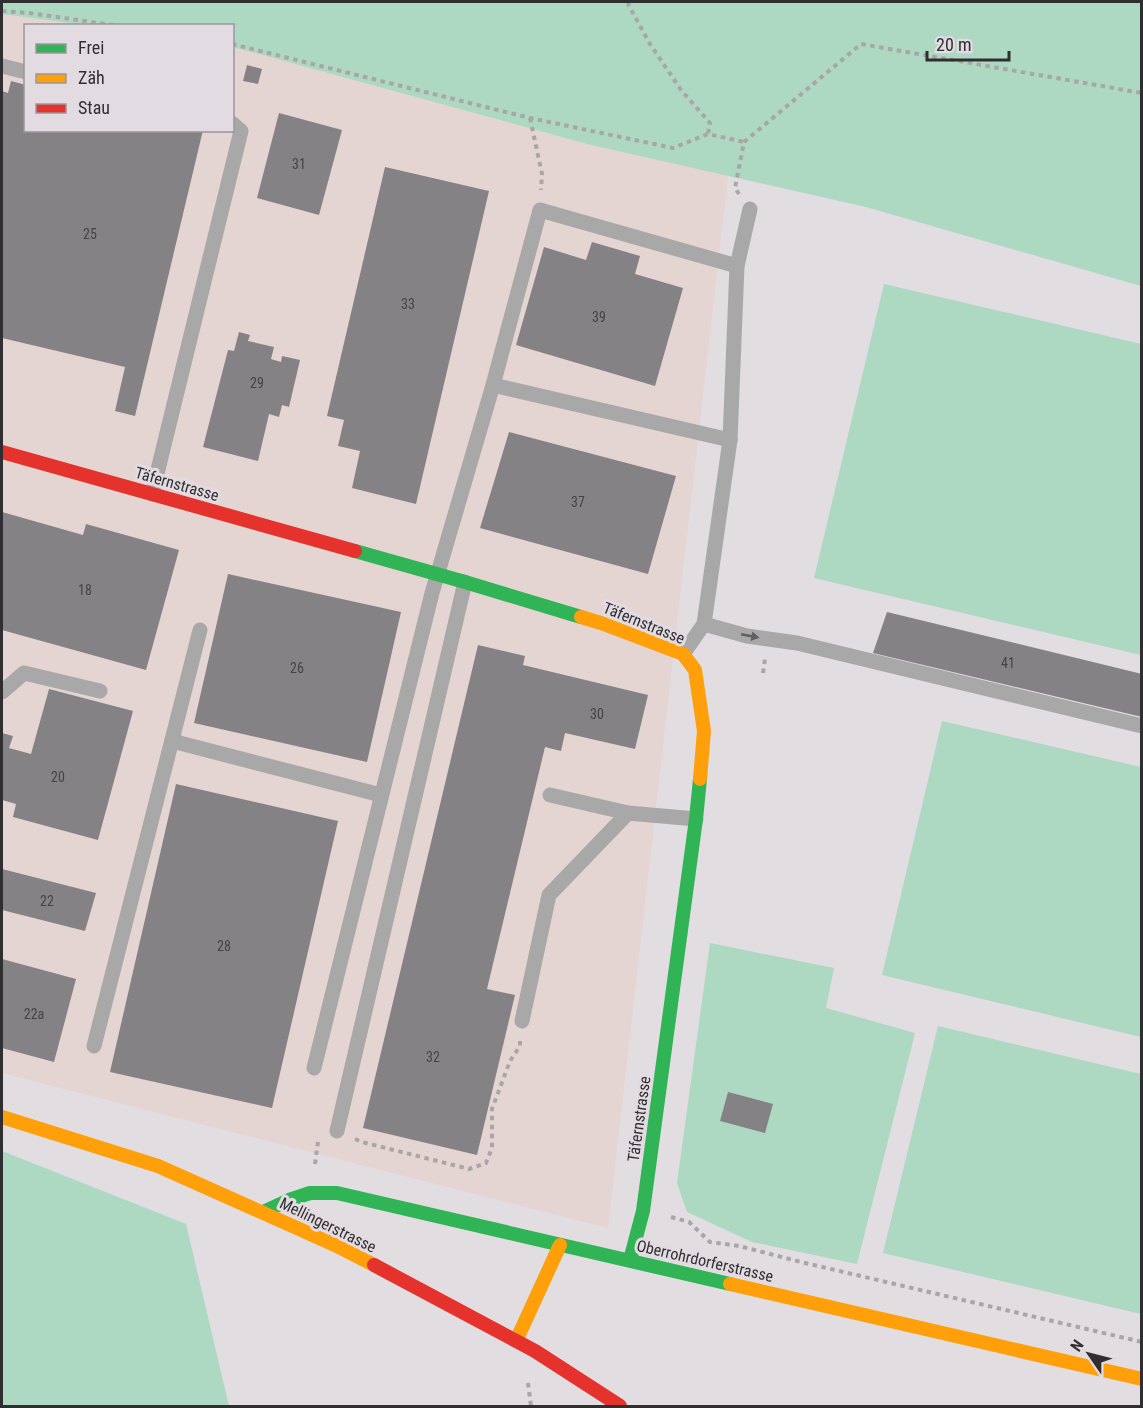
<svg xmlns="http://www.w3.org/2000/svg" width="1143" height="1408" viewBox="0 0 1143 1408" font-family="'Roboto Condensed',sans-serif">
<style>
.industrial{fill:#e4d5d2}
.green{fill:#add8c2}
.building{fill:#848285}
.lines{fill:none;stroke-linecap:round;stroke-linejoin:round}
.path{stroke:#a8a6a7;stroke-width:4;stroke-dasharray:4.5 4.5;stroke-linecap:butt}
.lane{stroke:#a9a8a8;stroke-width:15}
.fast{stroke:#30b455;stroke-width:14}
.slow{stroke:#ff9f0a;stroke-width:14}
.jam{stroke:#e5322d;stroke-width:14}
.oneway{fill:#615f61}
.labels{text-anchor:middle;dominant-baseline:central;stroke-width:6;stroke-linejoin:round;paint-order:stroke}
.number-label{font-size:14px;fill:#464346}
.street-label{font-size:16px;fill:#312e31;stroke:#e2dce2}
</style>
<rect width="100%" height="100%" fill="#e1dde1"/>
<!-- industrial -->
<polygon class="industrial" points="2,14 92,25 26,26 26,130 232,130 233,47 591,145 728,176 608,1228 2,1073"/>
<!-- green -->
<g class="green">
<polygon points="2,2 1141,2 1141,286 866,207 591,145 233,47 232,26 92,26 2,14"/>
<polygon points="884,284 1141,344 1141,655 814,578"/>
<polygon points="942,721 1141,767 1141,1037 882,975"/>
<polygon points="710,943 834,968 826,1008 915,1033 857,1264 752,1242 687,1212 677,1183"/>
<polygon points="938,1026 1141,1074 1141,1314 883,1253"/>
<polygon points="2,1151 186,1224 229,1406 2,1406"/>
</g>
<!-- building -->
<g class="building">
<polygon points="247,65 262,69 258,84 243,81"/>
<polygon points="11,81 26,85 26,130 203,130 135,416 115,411 125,367 2,338 2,91 8,93"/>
<polygon points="279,113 342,130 319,215 257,198"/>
<polygon points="385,167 489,191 416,504 352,488 360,451 338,446 344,420 327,416"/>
<polygon points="592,242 640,256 635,274 683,288 655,386 516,345 544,247 586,260"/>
<polygon points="239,332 250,335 248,341 274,347 271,359 281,362 282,356 300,360 289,407 282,405 279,417 269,414 258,461 203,447 228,350 234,351"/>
<polygon points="509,432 676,476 648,574 480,528"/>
<polygon points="2,512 83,535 86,524 179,550 146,670 2,630"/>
<polygon points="228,574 401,612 367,762 194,723"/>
<polygon points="887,612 1142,674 1142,717 873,653"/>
<polygon points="478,645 525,656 523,665 648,695 635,749 565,733 561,751 545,747 487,989 515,995 477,1155 363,1128"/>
<polygon points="49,689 133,711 98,840 13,817 16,804 2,800 2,733 13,736 9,748 31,754"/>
<polygon points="176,784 338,821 272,1108 110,1072"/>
<polygon points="2,869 96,893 85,931 2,910"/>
<polygon points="2,959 76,979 54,1062 2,1048"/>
<polygon points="728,1092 773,1104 765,1133 720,1121"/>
</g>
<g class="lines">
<!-- path -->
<g class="path">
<polyline points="628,2 629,6 650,44 681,90 710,123 708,134"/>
<polyline points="2,11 29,13 119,26"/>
<polyline points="232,44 530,118 673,148 708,134 744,142"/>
<polyline points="530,118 542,174 541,190"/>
<polyline points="739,194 735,188 744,142 861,44 1142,93"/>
<polyline points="763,673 765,659"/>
<polyline points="355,1139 362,1142 469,1169 486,1163 492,1148 492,1109 510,1061 520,1046 520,1040"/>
<polyline points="315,1164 318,1142"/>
<polyline points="671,1217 689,1222 710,1242 739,1246 801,1262 1142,1342"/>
<polyline points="528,1383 531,1406"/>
</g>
<!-- lane -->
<g class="lane">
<polyline points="2,66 26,72"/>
<polyline points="493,385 730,440"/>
<polyline points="152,494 241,131 232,123"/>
<polyline points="704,624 747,636 797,643 1142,726"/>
<polyline points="683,654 704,624 730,440 737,266 750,209"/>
<polyline points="2,692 24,673 100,691"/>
<polyline points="172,741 381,795"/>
<polyline points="550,795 628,813"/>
<polyline points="522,1021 549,895 628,813 696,819"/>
<polyline points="94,1046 200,630"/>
<polyline points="314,1068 432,593 493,385 540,210 737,266"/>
<polyline points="337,1131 465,582"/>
</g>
<!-- fast -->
<g class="fast">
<polyline points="355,551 465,582 581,617"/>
<polyline points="263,1212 289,1200 310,1193 337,1193 730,1284"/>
<polyline points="630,1260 643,1211 696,819 700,779"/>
</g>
<!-- slow -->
<g class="slow">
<polyline points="581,617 601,623 683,654 695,670 704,731 700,779"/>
<polyline points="2,1117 158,1166 335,1245 374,1265"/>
<polyline points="730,1284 1142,1379"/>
<polyline points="516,1341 560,1245"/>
</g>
<!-- jam -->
<g class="jam">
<polyline points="2,452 355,551"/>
<polyline points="374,1265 535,1351 620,1406"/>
</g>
</g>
<!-- one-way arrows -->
<defs><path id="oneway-solid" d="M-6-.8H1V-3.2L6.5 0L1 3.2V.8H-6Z" transform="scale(1.5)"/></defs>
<use class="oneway" href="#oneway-solid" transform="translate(750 636) rotate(11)"/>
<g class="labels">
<!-- number labels -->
<g class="number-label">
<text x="299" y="164">31</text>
<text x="90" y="234">25</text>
<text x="408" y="304">33</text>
<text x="599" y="317">39</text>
<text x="257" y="383">29</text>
<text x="578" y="502">37</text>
<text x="85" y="590">18</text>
<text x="1008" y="663">41</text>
<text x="297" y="668">26</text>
<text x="597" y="714">30</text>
<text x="58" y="777">20</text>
<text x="47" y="901">22</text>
<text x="224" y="946">28</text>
<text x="34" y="1014">22a</text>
<text x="433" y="1057">32</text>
</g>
<!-- street labels -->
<g class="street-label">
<text transform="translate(177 484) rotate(16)">Täfernstrasse</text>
<text transform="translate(644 623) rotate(22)">Täfernstrasse</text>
<text transform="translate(639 1119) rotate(-82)">Täfernstrasse</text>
<text transform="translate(328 1225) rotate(26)">Mellingerstrasse</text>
<text transform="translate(705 1261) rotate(13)">Oberrohrdorferstrasse</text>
</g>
</g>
<!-- border -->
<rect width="1143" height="1408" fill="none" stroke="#312e31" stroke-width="6"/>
<!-- legend -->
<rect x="24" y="24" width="210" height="108" fill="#e2dce2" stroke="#9b969b" stroke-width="1.5"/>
<rect x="36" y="44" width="30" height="9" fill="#30b455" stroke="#9b969b" stroke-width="1.5"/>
<text x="78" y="54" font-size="18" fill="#312e31">Frei</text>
<rect x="36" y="74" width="30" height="9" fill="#ff9f0a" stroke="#9b969b" stroke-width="1.5"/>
<text x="78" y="84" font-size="18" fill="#312e31">Zäh</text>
<rect x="36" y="104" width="30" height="9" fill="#e5322d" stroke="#9b969b" stroke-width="1.5"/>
<text x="78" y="114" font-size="18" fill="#312e31">Stau</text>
<!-- north arrow -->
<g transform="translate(1089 1354) rotate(305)" stroke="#e2dce2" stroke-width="4.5" paint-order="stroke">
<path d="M0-4.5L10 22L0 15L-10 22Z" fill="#312e31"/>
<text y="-9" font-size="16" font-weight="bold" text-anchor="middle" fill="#312e31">N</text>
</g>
<!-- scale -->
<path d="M927 51v9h82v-9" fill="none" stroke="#312e31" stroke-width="3"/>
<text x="936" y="51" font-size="18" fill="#312e31" stroke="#e2dce2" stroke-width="4.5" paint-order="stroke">20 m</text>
</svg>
